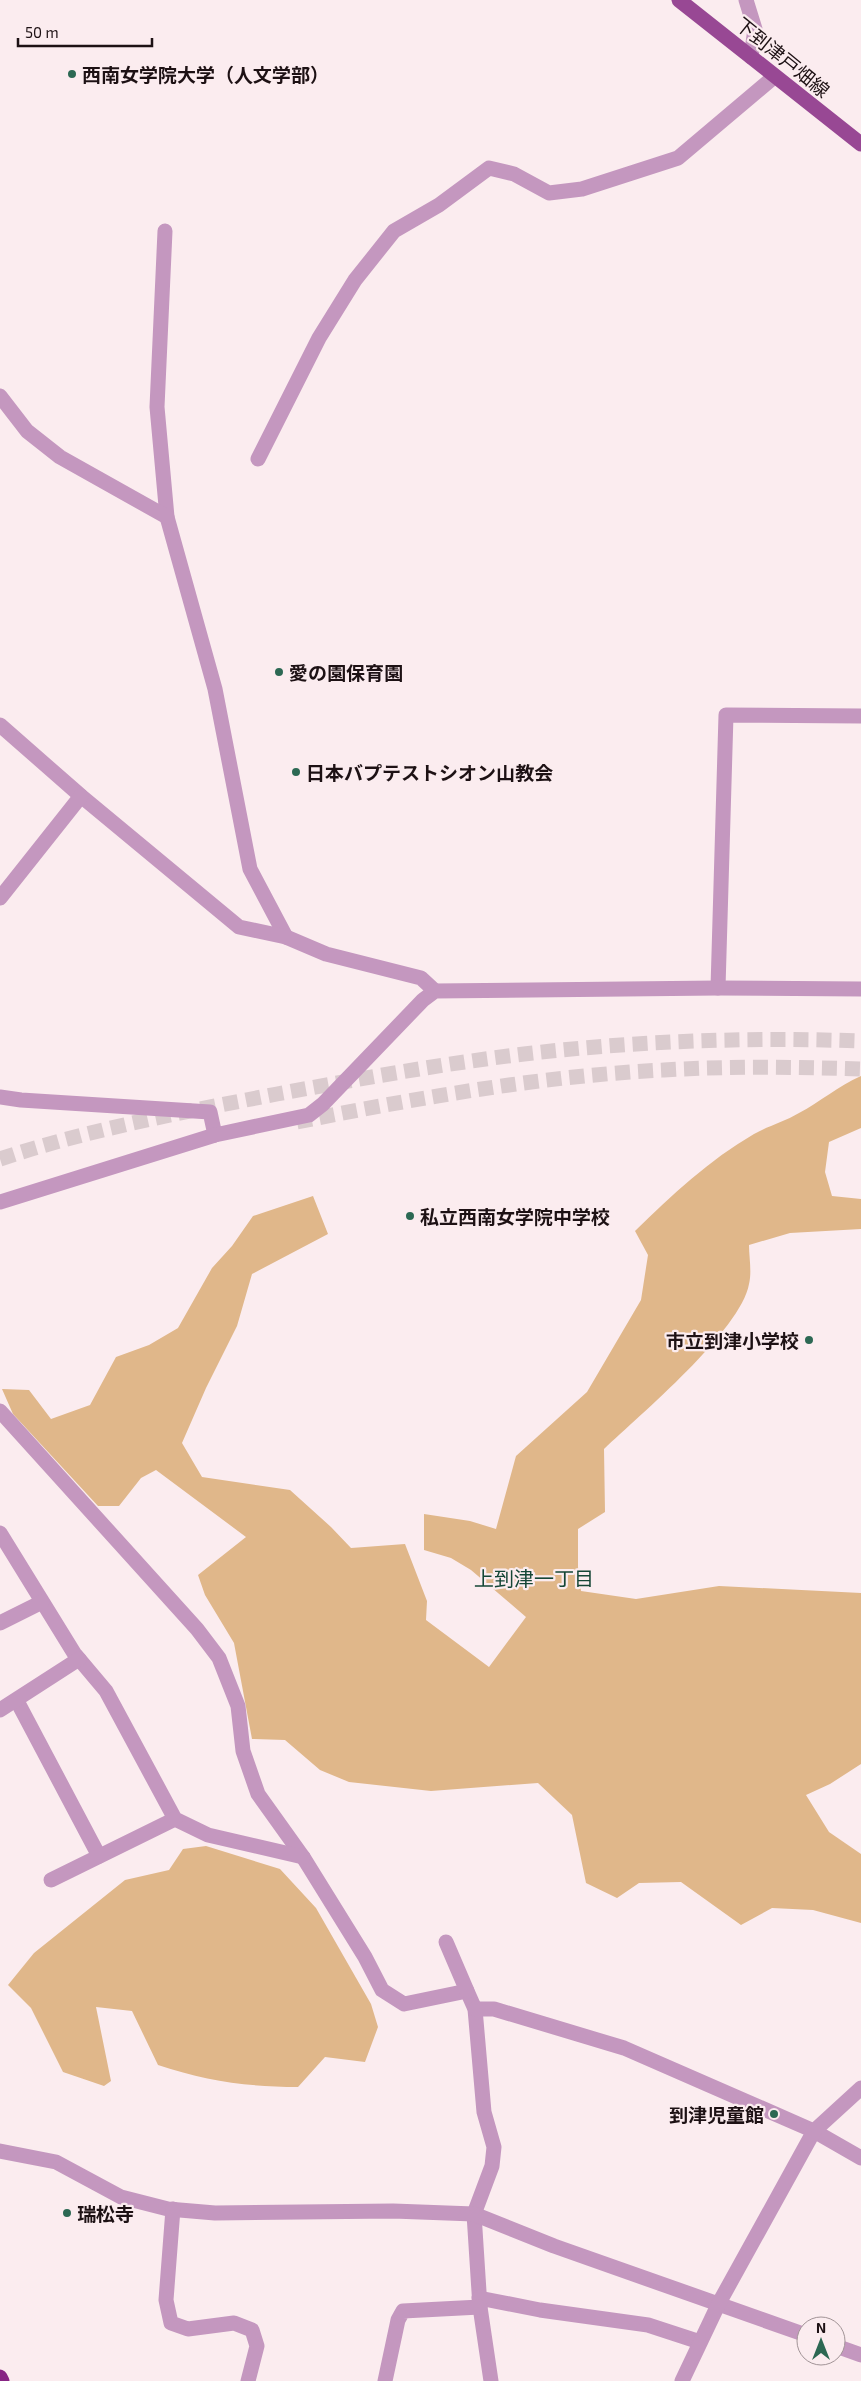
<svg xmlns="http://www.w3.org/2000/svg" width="861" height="2381" viewBox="0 0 861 2381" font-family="'Exo 2','Noto Sans JP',sans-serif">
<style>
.green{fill:#e0b78a}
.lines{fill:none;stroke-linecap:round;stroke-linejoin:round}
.minor-tunnel{stroke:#dacbce;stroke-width:15;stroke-dasharray:15 8;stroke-linecap:butt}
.minor{stroke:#c497bf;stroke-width:15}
.major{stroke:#984894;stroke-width:15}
.highway{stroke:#872584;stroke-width:15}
.poi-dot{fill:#2c6853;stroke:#fbecef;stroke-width:2}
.labels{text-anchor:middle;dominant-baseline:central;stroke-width:4.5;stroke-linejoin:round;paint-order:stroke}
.street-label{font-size:19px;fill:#1d1114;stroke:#fbecef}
.poi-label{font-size:19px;font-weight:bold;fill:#1d1114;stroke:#fbecef;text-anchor:start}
.neighbourhood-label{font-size:20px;fill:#154636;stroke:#fbecef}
</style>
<rect width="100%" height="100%" fill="#fbecef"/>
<!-- green -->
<g class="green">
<path d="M861,1076V1128L829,1142L825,1172L832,1196L861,1199V1229L790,1233L749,1245C749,1257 752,1272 749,1284C741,1330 640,1415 604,1449L605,1512L578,1529V1567L581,1591L636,1599L719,1586L861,1593V1764L830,1784L806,1795L829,1832L861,1854V1923L813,1910L772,1908L741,1925L681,1882L639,1883L617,1898L586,1883L572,1815L538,1783L431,1791L349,1782L320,1770L285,1740L252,1739L234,1643L205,1595L198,1575L246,1537L156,1470L141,1478L119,1506H98L13,1414L2,1389L29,1390L51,1419L90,1405L116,1357L149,1345L178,1328L212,1268L232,1246L253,1216L313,1196L328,1234L252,1274L237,1326L206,1388L182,1443L202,1477L290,1490L331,1527L351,1548L405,1544L427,1601L426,1620L489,1667L526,1617L471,1570L451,1558L424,1550V1514L470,1521L496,1529L516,1456L587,1392L641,1300L648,1255L635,1231C672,1195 709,1160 754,1134C768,1126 784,1122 799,1113C820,1102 838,1086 861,1076Z"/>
<path d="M206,1846L280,1869L316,1908L371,2004L378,2027L365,2062L325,2057L298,2087C248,2087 206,2081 158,2065L132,2011L96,2007L111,2081L104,2086L63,2072L31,2008L8,1985L34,1953L125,1880L169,1870L183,1849Z"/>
</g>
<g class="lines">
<!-- minor-tunnel -->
<g class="minor-tunnel">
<path d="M297,1122C418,1098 541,1076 664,1070C730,1066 795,1067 861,1069"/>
<path d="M0,1159C90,1129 184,1112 277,1094C359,1079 441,1064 524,1054C636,1041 749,1037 861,1041"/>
</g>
<!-- minor -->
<g class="minor">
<polyline points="746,0 755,29 751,57"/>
<polyline points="165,231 157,407 167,517 215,689 250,869 286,937"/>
<polyline points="0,396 27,431 60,457 167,517"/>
<polyline points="258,459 319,338 355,280 394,231 439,205 489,168 514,174 549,193 582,189 678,158 774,77"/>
<polyline points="0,725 81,796 239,927 286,937 326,954 421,978 435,991"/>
<polyline points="0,898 81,796"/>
<polyline points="718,988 726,715 861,716"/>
<polyline points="0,1097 21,1100 210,1112 215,1135"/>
<polyline points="0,1202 215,1135 309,1115 323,1104 423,1000 435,991 718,988 861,989"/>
<polyline points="0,1411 197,1629 219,1658 238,1706 243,1751 258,1794 303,1857 365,1957 382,1990 404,2004 467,1991 475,2009 484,2112 494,2147 492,2166 474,2214 480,2307 491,2381"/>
<polyline points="0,1533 74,1653 106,1691 175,1819 208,1835 303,1857"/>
<polyline points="0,1623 42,1602"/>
<polyline points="17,1701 99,1856"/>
<polyline points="0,1710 79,1659"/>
<polyline points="51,1880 175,1819"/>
<polyline points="446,1942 467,1991"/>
<polyline points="475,2009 494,2009 624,2048 814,2131 861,2158"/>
<polyline points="0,2151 56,2162 121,2197 168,2209 215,2213 393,2211 474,2214 554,2246 806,2335"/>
<polyline points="173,2209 166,2300 171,2323 188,2329 234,2323 252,2330 257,2346 248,2381"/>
<polyline points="479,2298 540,2310 648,2325 700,2342"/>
<polyline points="836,2346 861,2355"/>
<polyline points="385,2381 398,2320 403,2311 480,2307"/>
<polyline points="682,2381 719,2303 814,2131 861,2088"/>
</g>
<!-- major -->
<polyline class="major" points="679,0 861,144"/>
<!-- highway -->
<polyline class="highway" points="0,2377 2,2381"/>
</g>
<!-- markers -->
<g class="poi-dot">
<circle cx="72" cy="74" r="5"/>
<circle cx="279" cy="672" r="5"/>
<circle cx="296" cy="772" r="5"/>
<circle cx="410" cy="1216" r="5"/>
<circle cx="809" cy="1340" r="5"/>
<circle cx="774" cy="2114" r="5"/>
<circle cx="67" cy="2213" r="5"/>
</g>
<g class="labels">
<!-- street labels -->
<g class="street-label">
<text transform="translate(783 57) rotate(39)">下到津戸畑線</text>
</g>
<!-- poi labels -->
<g class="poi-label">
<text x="82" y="74">西南女学院大学（人文学部）</text>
<text x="289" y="672">愛の園保育園</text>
<text x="306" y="772">日本バプテストシオン山教会</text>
<text x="420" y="1216">私立西南女学院中学校</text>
<text x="799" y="1340" text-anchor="end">市立到津小学校</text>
<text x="764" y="2114" text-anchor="end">到津児童館</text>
<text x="77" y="2213">瑞松寺</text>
</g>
<!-- neighbourhood labels -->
<g class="neighbourhood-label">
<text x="534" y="1578">上到津一丁目</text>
</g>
</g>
<!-- north arrow -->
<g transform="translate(821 2341)"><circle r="24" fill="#fbecef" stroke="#a29497"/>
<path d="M0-4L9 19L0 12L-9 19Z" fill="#2c6853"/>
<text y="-8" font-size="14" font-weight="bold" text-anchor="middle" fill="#1d1114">N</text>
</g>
<!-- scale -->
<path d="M18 38v8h134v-8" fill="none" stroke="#1d1114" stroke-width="2.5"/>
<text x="25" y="38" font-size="15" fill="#1d1114" stroke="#fbecef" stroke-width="4" paint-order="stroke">50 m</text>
</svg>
